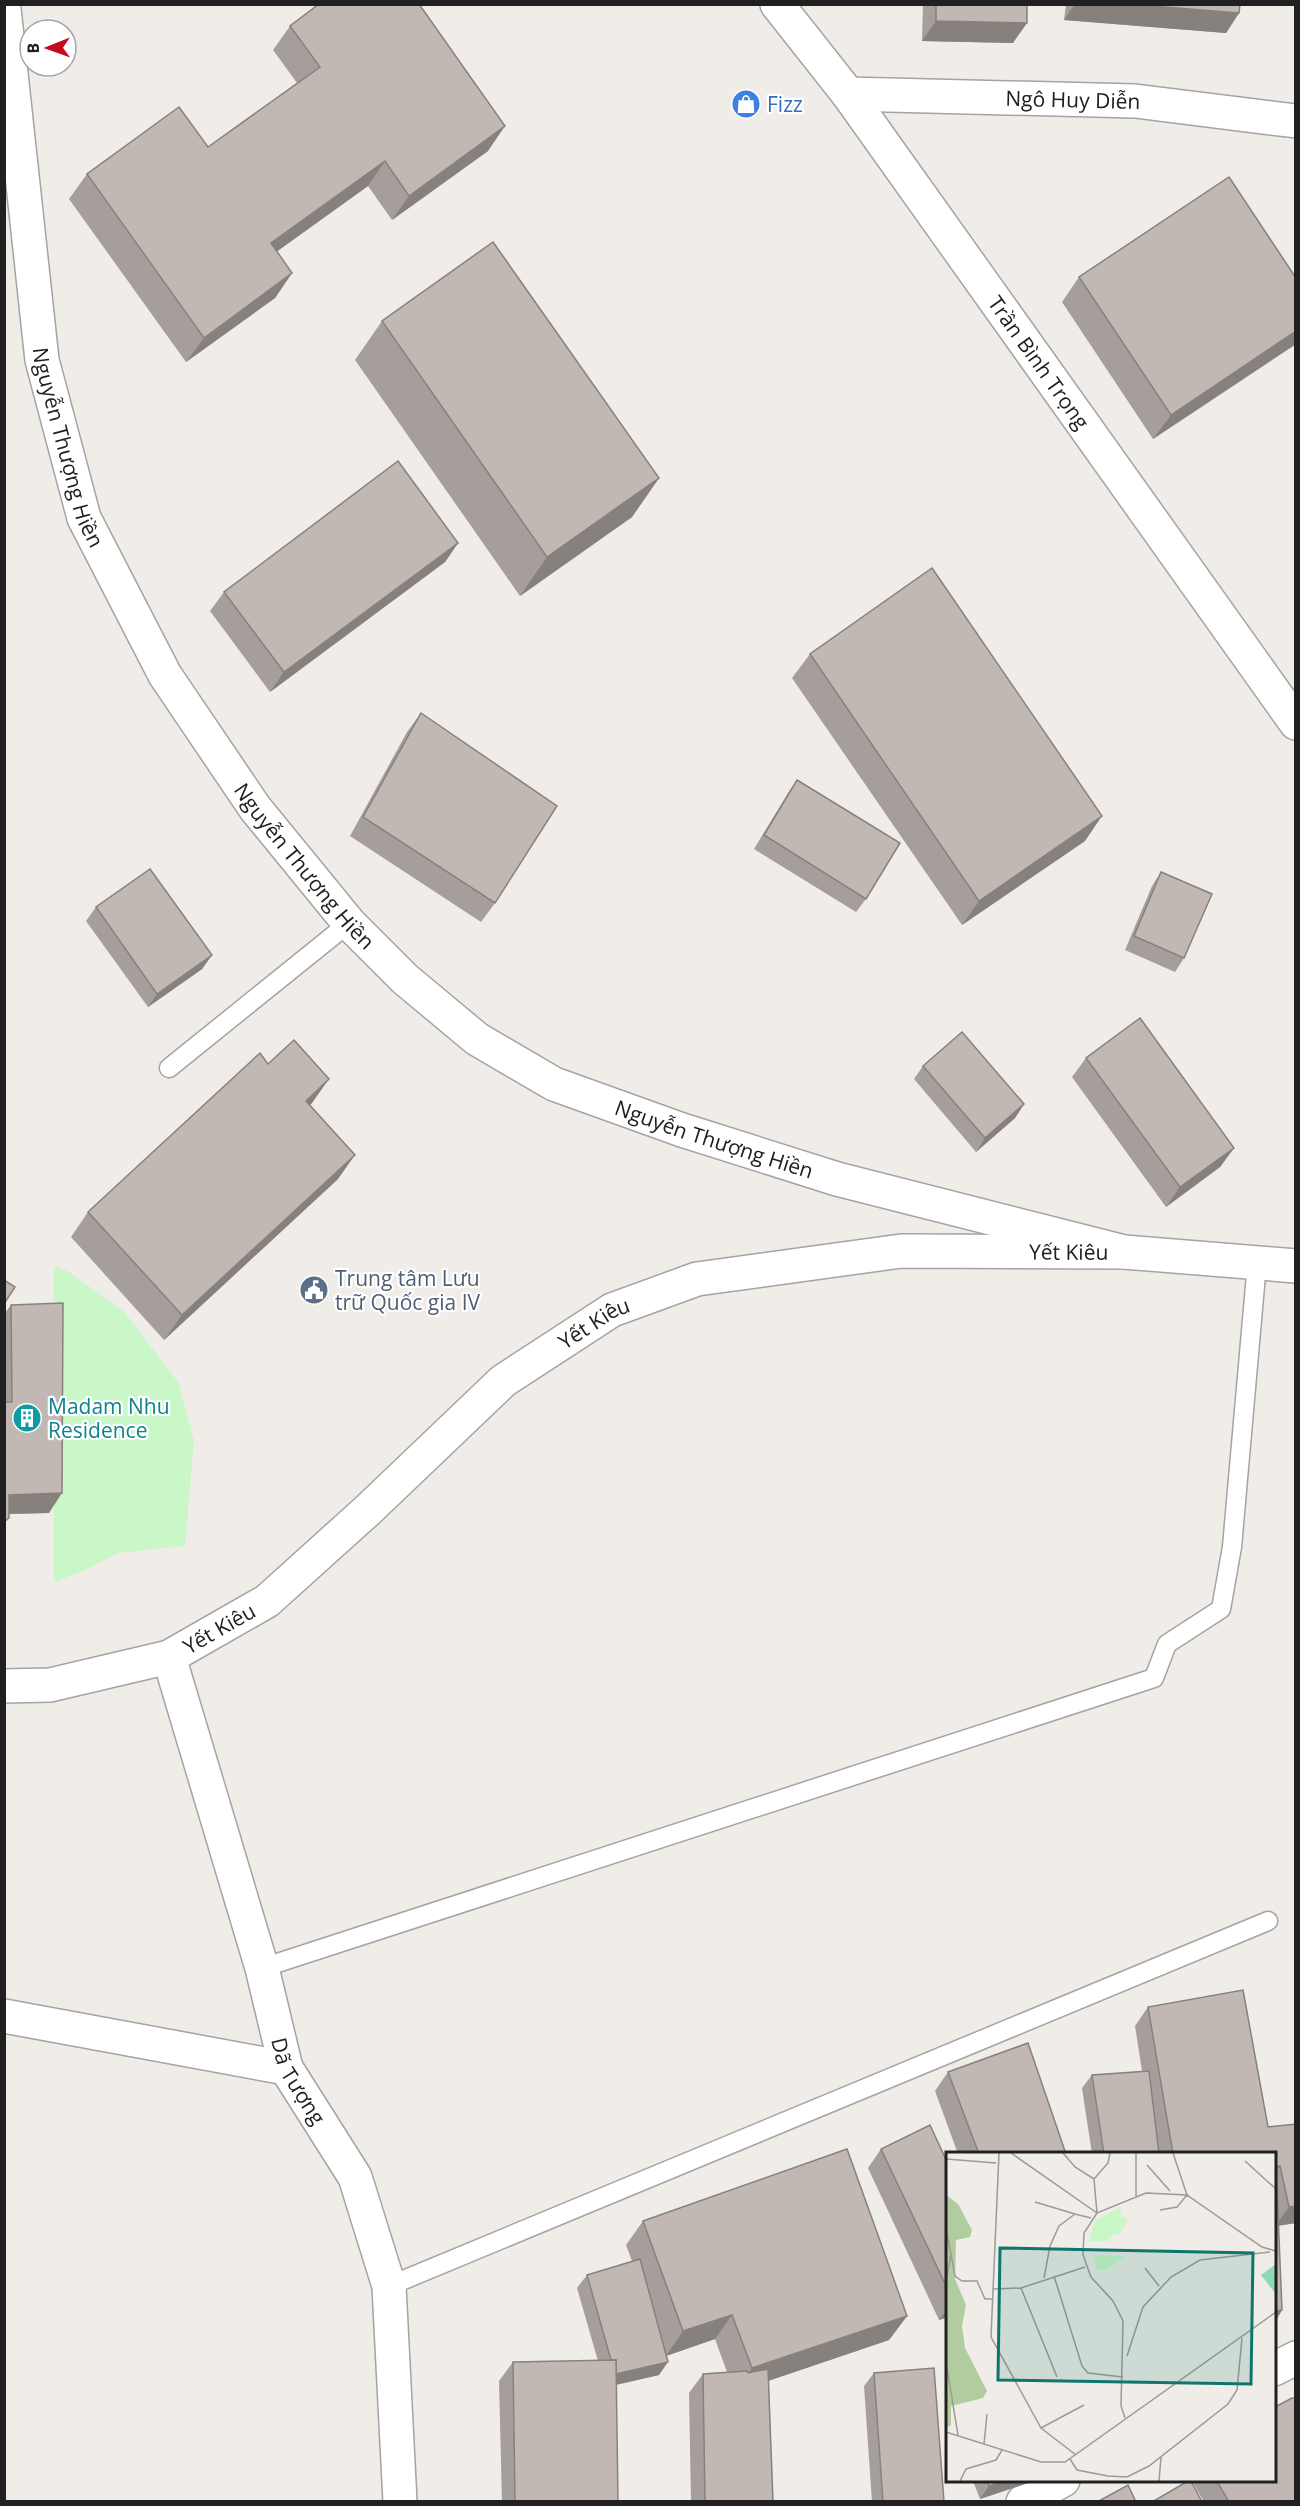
<svg xmlns="http://www.w3.org/2000/svg" width="1300" height="2506" viewBox="0 0 1300 2506" font-family="'Open Sans',sans-serif">
<style>
.park{fill:#c9f7c8}
.lines{fill:none;stroke-linecap:round;stroke-linejoin:round}
.service-casing{stroke:#a4a4a4;stroke-width:21}
.minor-casing{stroke:#a4a4a4;stroke-width:36}
.service{stroke:#fff;stroke-width:18}
.minor{stroke:#fff;stroke-width:33}
.wall{fill:#a69e9b}
.shaded-wall{fill:#87817e}
.building{fill:#c1b8b4;stroke:#87817e;stroke-width:1.5}
.labels{text-anchor:middle;dominant-baseline:central;stroke-width:4.5;stroke-linejoin:round;paint-order:stroke}
.street-label{font-size:21px;fill:#202020;stroke:#fff}
.shop-label{font-size:21px;fill:#366cbe;stroke:#fff;text-anchor:start}
.service-label{font-size:21px;fill:#4e5e75;stroke:#fff;text-anchor:start}
.culture-label{font-size:21px;fill:#0d838f;stroke:#fff;text-anchor:start}
.inset-road{fill:none;stroke:#9d9a97;stroke-width:1.5}
.view{fill:#0f766e;fill-opacity:0.15;stroke:#0f766e;stroke-width:3}
.inset-edge{fill:none;stroke:#202020;stroke-width:3}
</style>
<rect width="100%" height="100%" fill="#f0ece7"/>
<!-- park -->
<polygon class="park" points="54,1266 69,1272 124,1312 178,1382 194,1441 185,1546 118,1553 85,1570 54,1582"/>
<g class="lines">
<!-- service casing -->
<g class="service-casing">
<g id="service">
<polyline points="169,1068 349,923"/>
<polyline points="262,1968 1154,1678 1167,1644 1221,1609 1232,1547 1257,1263"/>
<polyline points="389,2286 1268,1921"/>
</g>
</g>
<!-- minor casing -->
<g class="minor-casing">
<g id="minor">
<path id="s1" d="M777,4L848,94L1296,723"/>
<path id="s2" d="M4,9L42,360L84,518L165,675L255,808L349,923L405,979L477,1039L554,1084L682,1130L837,1179L1124,1252"/>
<path id="s3" d="M848,94L1135,101L1296,121"/>
<path id="s4" d="M169,1657L262,1968L286,2068L355,2177L389,2286L400,2502"/>
<path id="s5" d="M4,1686L50,1685L169,1657L267,1601L369,1509L503,1381L612,1310L697,1279L901,1251L1124,1252L1296,1266"/>
<polyline points="4,2016 286,2068"/>
<polyline points="1274,2369 1296,2358"/>
<polyline points="1023,2502 1063,2480"/>
</g>
</g>
<!-- service -->
<use href="#service" class="service"/>
<!-- minor -->
<use href="#minor" class="minor"/>
</g>
<!-- wall -->
<g class="wall">
<polygon points="923,4 1027,4 1013,43 922,41"/>
<polygon points="1066,4 1240,4 1239,13 1226,33 1064,20"/>
<polygon points="290,26 488,151 392,220 368,186 277,251 292,273 275,298 186,362 69,199 87,174 208,147 297,83 273,50"/>
<polygon points="1079,277 1296,278 1296,344 1153,439 1062,302"/>
<polygon points="382,321 659,478 632,517 520,596 355,360"/>
<polygon points="458,543 445,562 270,692 210,611 224,592"/>
<polygon points="810,654 1085,841 962,925 792,678"/>
<polygon points="421,713 495,903 481,922 350,836 407,732"/>
<polygon points="797,780 866,899 856,912 754,849 788,793"/>
<polygon points="1161,872 1184,958 1175,972 1125,950 1152,886"/>
<polygon points="96,907 212,955 202,969 148,1007 86,921"/>
<polygon points="1086,1058 1234,1148 1220,1167 1166,1207 1072,1077"/>
<polygon points="268,1064 312,1103 310,1105 338,1179 164,1340 71,1237 88,1212"/>
<polygon points="923,1066 1024,1104 1015,1118 976,1152 914,1079"/>
<polygon points="11,1305 49,1513 9,1514 4,1525 4,1314"/>
<polygon points="1148,2007 1268,2127 1296,2124 1296,2223 1278,2226 1282,2310 1275,2322 1275,2154 1092,2154 1082,2088 1092,2075 1142,2071 1135,2026"/>
<polygon points="948,2072 1066,2154 958,2154 935,2091"/>
<polygon points="881,2149 948,2164 948,2317 939,2320 868,2168"/>
<polygon points="643,2221 907,2316 889,2340 768,2381 773,2502 691,2502 689,2393 703,2374 727,2372 715,2339 666,2356 659,2375 616,2385 618,2502 502,2502 499,2381 513,2362 598,2361 577,2288 587,2275 632,2261 626,2245"/>
<polygon points="874,2373 944,2502 872,2502 864,2386"/>
<polygon points="973,2481 1034,2481 980,2499"/>
<polygon points="1192,2481 1275,2481 1296,2502 1204,2502"/>
</g>
<!-- shaded-wall -->
<g class="shaded-wall">
<polygon points="1075,4 1128,4 1239,13 1226,33 1064,20"/>
<polygon points="936,21 1027,23 1013,43 922,41"/>
<polygon points="505,126 488,151 392,220 409,196"/>
<polygon points="385,161 368,186 254,268 271,243"/>
<polygon points="292,273 275,298 186,362 204,338"/>
<polygon points="1296,331 1296,344 1153,439 1171,415"/>
<polygon points="659,478 632,517 520,596 547,557"/>
<polygon points="458,543 445,562 270,692 284,672"/>
<polygon points="1102,816 1085,841 962,925 979,901"/>
<polygon points="212,955 202,969 148,1007 157,994"/>
<polygon points="329,1079 312,1103 289,1125 306,1101"/>
<polygon points="1024,1104 1015,1118 976,1152 985,1138"/>
<polygon points="1234,1148 1220,1167 1166,1207 1180,1187"/>
<polygon points="355,1155 338,1179 164,1340 182,1315"/>
<polygon points="62,1493 49,1513 4,1514 9,1495"/>
<polygon points="1280,2166 1275,2173 1275,2167"/>
<polygon points="1296,2206 1296,2223 1275,2226 1289,2207"/>
<polygon points="948,2308 948,2317 939,2320"/>
<polygon points="1282,2310 1275,2322 1275,2311"/>
<polygon points="732,2315 715,2339 666,2356 683,2331"/>
<polygon points="907,2316 889,2340 735,2392 752,2368"/>
<polygon points="668,2362 659,2375 606,2387 615,2374"/>
<polygon points="1004,2481 1034,2481 980,2499 989,2486"/>
</g>
<!-- building -->
<g class="building">
<polygon points="319,4 419,4 505,126 409,196 385,161 271,243 292,273 204,338 87,174 179,107 208,147 320,67 290,26"/>
<polygon points="936,4 1027,4 1027,23 936,21"/>
<polygon points="1128,4 1240,4 1239,13"/>
<polygon points="1229,177 1296,278 1296,331 1171,415 1079,277"/>
<polygon points="493,242 659,478 547,557 382,321"/>
<polygon points="398,461 458,543 284,672 224,592"/>
<polygon points="932,568 1102,816 979,901 810,654"/>
<polygon points="421,713 557,806 495,903 363,817"/>
<polygon points="797,780 900,843 866,899 764,835"/>
<polygon points="150,869 212,955 157,994 96,907"/>
<polygon points="1161,872 1212,894 1184,958 1134,936"/>
<polygon points="1140,1018 1234,1148 1180,1187 1086,1058"/>
<polygon points="962,1032 1024,1104 985,1138 923,1066"/>
<polygon points="294,1040 329,1079 306,1101 355,1155 182,1315 88,1212 260,1053 268,1064"/>
<polygon points="4,1280 15,1287 4,1304"/>
<polygon points="63,1303 62,1493 9,1495 9,1518 4,1522 4,1402 12,1402 11,1305"/>
<polygon points="1243,1990 1268,2127 1296,2124 1296,2206 1289,2207 1280,2166 1275,2167 1275,2154 1173,2154 1148,2007"/>
<polygon points="1028,2043 1066,2154 979,2154 948,2072"/>
<polygon points="1149,2071 1159,2154 1104,2154 1092,2075"/>
<polygon points="930,2125 948,2164 948,2290 881,2149"/>
<polygon points="847,2149 907,2316 752,2368 732,2315 683,2331 643,2221"/>
<polygon points="1275,2189 1277,2189 1282,2310 1275,2311"/>
<polygon points="640,2259 668,2362 616,2374 616,2360 611,2360 587,2275"/>
<polygon points="616,2360 618,2502 515,2502 513,2362"/>
<polygon points="934,2368 944,2502 883,2502 874,2373"/>
<polygon points="768,2369 773,2502 705,2502 703,2374 747,2371 748,2373"/>
<polygon points="1292,2398 1296,2398 1296,2502 1229,2502 1217,2481 1275,2481 1275,2407"/>
<polygon points="987,2481 1004,2481 989,2486"/>
<polygon points="1188,2481 1191,2481 1202,2502 1152,2502"/>
<polygon points="1128,2485 1136,2502 1099,2502 1099,2501"/>
</g>
<!-- icons -->
<defs>
<g id="shop-disc" transform="scale(1.5)"><circle r="9.5" fill="#3f7fe0" stroke="#fff"/><path d="M-5-2.5h2.3a2.7 3.5 0 0 1 5.4 0H5L5.5 6h-11ZM-1.5-2.5h3a1.5 2.3 0 0 0-3 0Z" fill="#fff"/></g>
<g id="civic-disc" transform="scale(1.5)"><circle r="9.5" fill="#5c6f8a" stroke="#fff"/><path d="M-.6-6.5H3V-4.5H.6V-3L4-1V1h2V6H-6V1h2V-1L-.6-3ZM-1.2 2.5V6h2.4V2.5Z" fill="#fff"/></g>
<g id="building-disc" transform="scale(1.5)"><circle r="9.5" fill="#0f9aa8" stroke="#fff"/><path d="M-4-6H4V6H1V3H-1V6H-4ZM-2.5-4.3h1.7v1.8h-1.7ZM.8-4.3h1.7v1.8H.8ZM-2.5-1h1.7V.8h-1.7ZM.8-1h1.7V.8H.8Z" fill="#fff"/></g>
</defs>
<g fill-rule="evenodd">
<use href="#shop-disc" x="746" y="104"/>
<use href="#civic-disc" x="314" y="1290"/>
<use href="#building-disc" x="27" y="1418"/>
</g>
<g class="labels">
<!-- street labels -->
<g class="street-label">
<text stroke="none"><textPath href="#s3" startOffset="225">Ngô Huy Diễn</textPath></text>
<text stroke="none"><textPath href="#s1" startOffset="444">Trần Bình Trọng</textPath></text>
<text stroke="none"><textPath href="#s2" startOffset="444">Nguyễn Thượng Hiền</textPath></text>
<text stroke="none"><textPath href="#s2" startOffset="930">Nguyễn Thượng Hiền</textPath></text>
<text stroke="none"><textPath href="#s2" startOffset="1434">Nguyễn Thượng Hiền</textPath></text>
<text stroke="none"><textPath href="#s5" startOffset="1198">Yết Kiêu</textPath></text>
<text stroke="none"><textPath href="#s5" startOffset="712">Yết Kiêu</textPath></text>
<text stroke="none"><textPath href="#s5" startOffset="226">Yết Kiêu</textPath></text>
<text stroke="none"><textPath href="#s4" startOffset="444">Dã Tượng</textPath></text>
</g>
<!-- shop labels -->
<g class="shop-label">
<text x="767" y="104">Fizz</text>
</g>
<!-- service labels -->
<g class="service-label">
<text x="335" y="1278">Trung tâm Lưu<tspan x="335" dy="24">trữ Quốc gia IV</tspan></text>
</g>
<!-- culture labels -->
<g class="culture-label">
<text x="48" y="1406">Madam Nhu<tspan x="48" dy="24">Residence</tspan></text>
</g>
</g>
<!-- overview -->
<g transform="translate(946 2152)">
<rect width="330" height="330" fill="#f0ece7"/>
<path d="M0,43L12,52L26,78L24,85L10,88L9,127L20,153L16,174L19,196L41,239L37,246L5,254V273L0,276Z" fill="#b1cd9f"/>
<path d="M174,55L175,64L182,68L172,84L168,82L162,89H143L149,69ZM147,103L179,104L161,118L151,117Z" fill="#c9f7c8"/>
<path d="M330,112V142L315,123Z" fill="#8bdab3"/>
<path class="inset-road" d="M53,1L45,185L95,276L130,303M65,1L151,61L200,41L241,43L231,55L214,58M117,1L129,15L148,27M164,1L162,11L148,27L151,61L138,81L137,103L145,125L167,149L177,169L175,254L179,266M227,1L241,43L316,95L330,99M0,7L50,11M299,9L330,37M201,13L224,39M190,44V1M89,50L129,62M0,76L9,124L16,129H31L39,147H46M199,116L213,134M108,124L136,214L142,221L177,225M98,126L104,94L113,74L129,62L145,66M0,129L5,102M75,136L111,225M47,137L75,136L139,115M181,204L197,155L225,125L254,108L324,100M0,210L12,283M95,276L138,253M0,280L95,310H119L330,160M38,292L41,262M124,307L131,318L162,324L181,325L203,314L282,252L291,238L296,186M14,329L20,317L50,308L56,298M213,329L215,305"/>
<path class="view" d="M54,96L307,101L305,232L52,228Z"/>
<rect width="330" height="330" class="inset-edge"/>
</g>
<!-- border -->
<rect width="1300" height="2506" fill="none" stroke="#202020" stroke-width="12"/>
<!-- north arrow -->
<g transform="translate(48 48) rotate(269)"><circle r="28" fill="#ffffff" stroke="#a6a6a6" stroke-width="1.5"/>
<path d="M0-4.5L10 22L0 15L-10 22Z" fill="#c40c20"/>
<text y="-9" font-size="16" font-weight="bold" text-anchor="middle" fill="#202020">B</text>
</g>
</svg>
